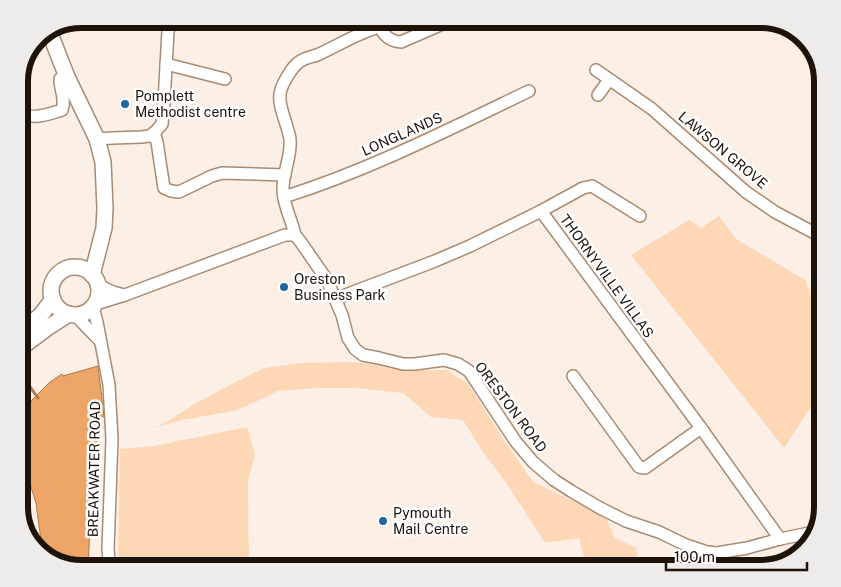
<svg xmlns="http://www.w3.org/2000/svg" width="841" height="587" viewBox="0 0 841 587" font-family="'Public Sans',sans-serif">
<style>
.green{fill:#fed7b6}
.water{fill:#eca566;stroke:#ae794a}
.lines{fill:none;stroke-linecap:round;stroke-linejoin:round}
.stream{stroke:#ae794a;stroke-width:3}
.street-casing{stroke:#a88b72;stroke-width:14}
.secondary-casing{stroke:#a88b72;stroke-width:18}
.street{stroke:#fff;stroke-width:11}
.secondary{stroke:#fff;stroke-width:15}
.poi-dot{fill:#24659b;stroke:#fff;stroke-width:2}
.labels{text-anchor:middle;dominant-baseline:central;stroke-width:5;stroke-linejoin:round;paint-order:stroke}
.poi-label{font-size:14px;fill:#1d1309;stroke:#fff;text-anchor:start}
.street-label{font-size:14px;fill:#1d1309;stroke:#fff}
.rim{fill:none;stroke:#1d1309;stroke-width:6}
</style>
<rect width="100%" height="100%" fill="#fcefe5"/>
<!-- green -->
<g class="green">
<polygon points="719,216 736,239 805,280 822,322 822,390 784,448 631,255 689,220 701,228"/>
<polygon points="352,362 420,370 447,370 469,385 501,436 533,482 605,516 615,538 636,548 639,568 587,568 579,538 545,543 509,487 481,449 463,420 431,417 403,393 356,388 318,388 278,391 238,410 182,420 153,428 165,423 193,405 228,386 264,368 302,363"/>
<polygon points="247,427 255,455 248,480 249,568 120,568 118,564 120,449 154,446"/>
</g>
<!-- water -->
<polygon class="water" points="98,366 104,416 100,418 97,465 93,465 88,568 80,568 43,555 36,503 19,449 19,413 50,382 62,374 63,376"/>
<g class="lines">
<!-- stream -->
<g class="stream">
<polyline points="19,374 20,375"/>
<polyline points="28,384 38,398"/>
</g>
<!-- street casing -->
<g class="street-casing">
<g id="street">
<path d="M376,19C381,31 386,41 401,42L454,19"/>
<polyline points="166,64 225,79"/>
<polyline points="596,70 652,109 746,192 775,212 822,237"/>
<polyline points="598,95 609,80"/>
<path d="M19,99C21,102 21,107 23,111C29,122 52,113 62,110C66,98 60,91 60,79L67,77"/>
<polyline points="154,133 157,142 164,188 171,191 179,192 212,176 222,173 285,175"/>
<polyline points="97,139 113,138 141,137 150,136 156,131 162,124 164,102 168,31 171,23 174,19"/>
<path d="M284,197C369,170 448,130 529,91"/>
<polyline points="541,211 701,428 780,539"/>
<path d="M295,235C292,220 284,207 283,191C282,174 292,156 290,139C288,125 278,107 280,94C281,85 292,67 299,62C304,58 311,57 317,55C338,46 357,33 379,27"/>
<polyline points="98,285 113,292 124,295"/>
<polyline points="335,299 435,261 470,246 541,211 583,188 592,186 640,216"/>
<polyline points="96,304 125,295 285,235 295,235 300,241 327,280 342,315 348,338 355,349 363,355 379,358 403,364 415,364 444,360 458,364 469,371 516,442 533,462 554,480 571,491 600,508 626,521 659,532 686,545 707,552 717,553 747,548 780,539 814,532"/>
<polyline points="93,307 97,322 109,385 112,439 108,549 109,561 111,568"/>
<polyline points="75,315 100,341"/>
<polyline points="573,376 639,467 645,468 701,428"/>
<polyline points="707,552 711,568"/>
</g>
</g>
<!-- secondary casing -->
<g class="secondary-casing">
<g id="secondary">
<polyline points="49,31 67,77 97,139 103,162 105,208 104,228 92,275"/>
<circle cx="75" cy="291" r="24"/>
<polyline points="19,333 41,315 53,299"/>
<polyline points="19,349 47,328 69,314"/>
</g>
</g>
<!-- street -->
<use href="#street" class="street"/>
<!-- secondary -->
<use href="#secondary" class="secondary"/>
</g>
<!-- markers -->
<g class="poi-dot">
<circle cx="125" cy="104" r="5"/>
<circle cx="284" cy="287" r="5"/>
<circle cx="383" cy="521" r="5"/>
</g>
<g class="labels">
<!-- poi labels -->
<g class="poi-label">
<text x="135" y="96">Pomplett<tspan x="135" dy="16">Methodist centre</tspan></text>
<text x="294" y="279">Oreston<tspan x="294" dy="16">Business Park</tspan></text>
<text x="393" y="513">Pymouth<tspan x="393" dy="16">Mail Centre</tspan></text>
</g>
<!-- street labels -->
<g class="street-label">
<text transform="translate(402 134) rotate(-24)">LONGLANDS</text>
<text transform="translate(723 150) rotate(40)">LAWSON GROVE</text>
<text transform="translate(607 276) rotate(54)">THORNYVILLE VILLAS</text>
<text transform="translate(511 407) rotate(53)">ORESTON ROAD</text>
<text transform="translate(94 469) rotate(-89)">BREAKWATER ROAD</text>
</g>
</g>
<!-- crop -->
<path d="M0 0H841V587H0ZM81 28H761A53 53 0 0 1 814 81V507A53 53 0 0 1 761 560H81A53 53 0 0 1 28 507V81A53 53 0 0 1 81 28Z" fill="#edeceb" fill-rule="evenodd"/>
<path class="rim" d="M81 28H761A53 53 0 0 1 814 81V507A53 53 0 0 1 761 560H81A53 53 0 0 1 28 507V81A53 53 0 0 1 81 28Z"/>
<!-- scale -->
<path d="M666 562v8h141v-8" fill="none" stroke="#1d1309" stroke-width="2.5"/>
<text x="674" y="562" font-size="15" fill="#1d1309" stroke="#ffffff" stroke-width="4" paint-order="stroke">100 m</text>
</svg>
